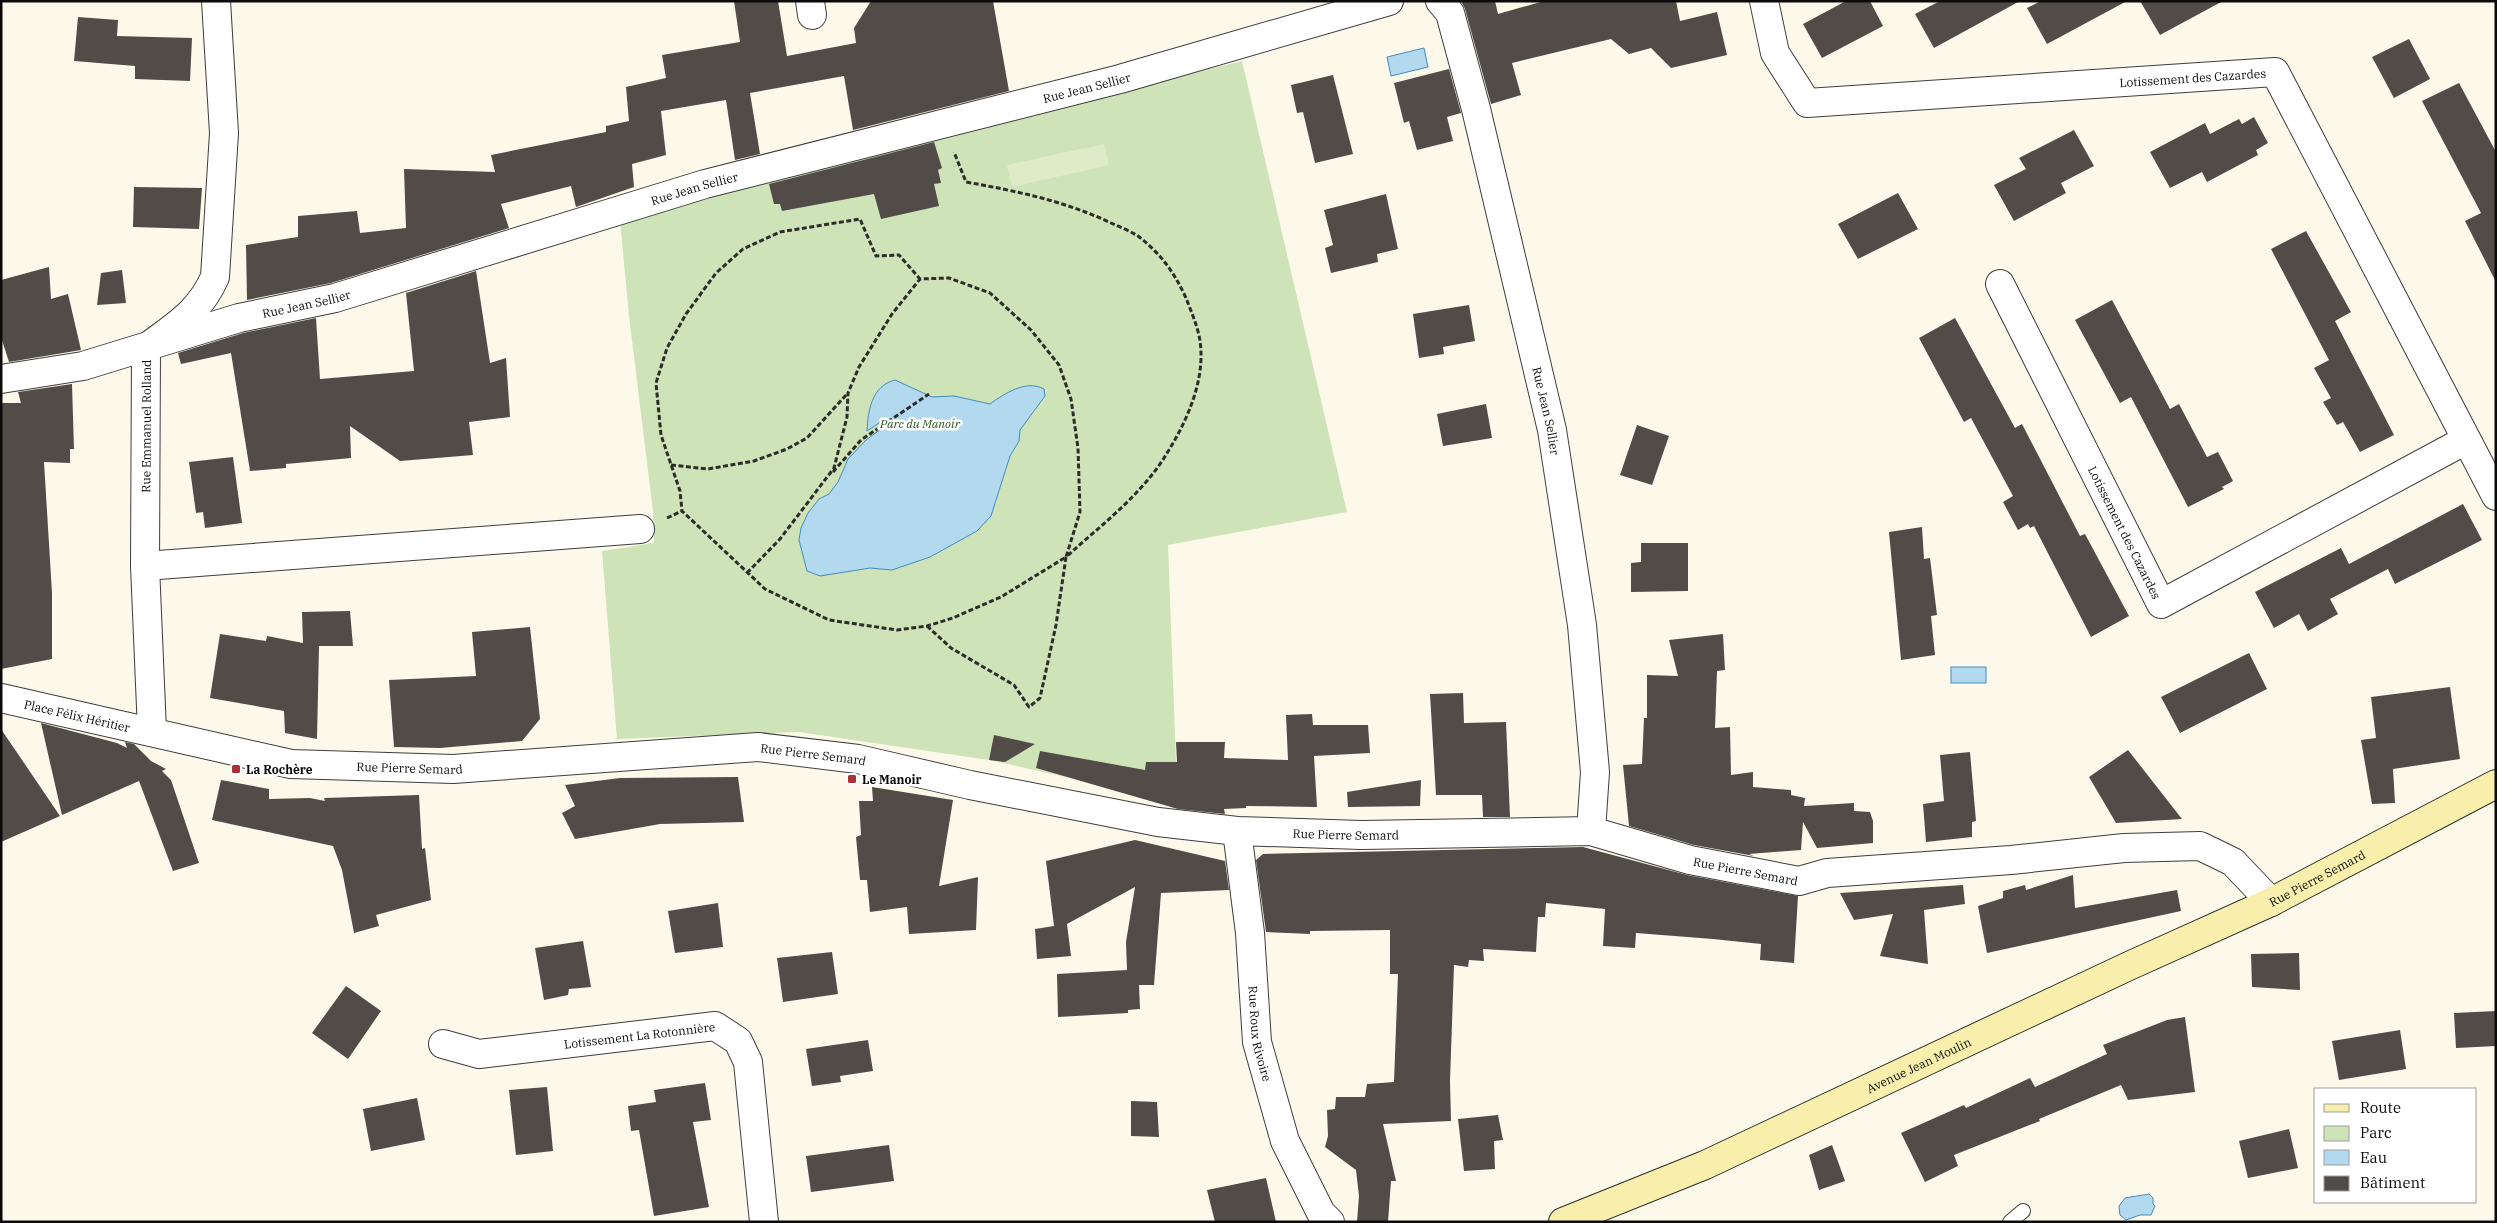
<svg xmlns="http://www.w3.org/2000/svg" width="2497" height="1223" viewBox="0 0 2497 1223" font-family="'IBM Plex Serif',serif">
<style>
.green{fill:#cee3b7}
.pitch{fill:#dfebc8}
.water{fill:#b3d9ef;stroke:#428cbf}
.building{fill:#524c48}
.lines{fill:none;stroke-linecap:round;stroke-linejoin:round}
.lane-casing{stroke:#3d3d3d;stroke-width:16}
.street-casing{stroke:#3d3d3d;stroke-width:30}
.secondary-casing{stroke:#2c2c2c;stroke-width:30}
.path{stroke:#2c2c2c;stroke-width:3;stroke-dasharray:5 2.5;stroke-linecap:butt}
.lane{stroke:#fff;stroke-width:14}
.street{stroke:#fff;stroke-width:28}
.secondary{stroke:#f7efab;stroke-width:28}
.poi-dot{fill:#ab3136;stroke:#fff;stroke-width:2}
.labels{text-anchor:middle;dominant-baseline:central;stroke-width:5;stroke-linejoin:round;paint-order:stroke}
.street-label{font-size:12px;fill:#0a0a0a;stroke:#fff}
.park-label{font-size:12px;font-style:italic;fill:#2e5a22;stroke:#fff}
.poi-label{font-size:12px;font-weight:bold;fill:#0a0a0a;stroke:#fff;text-anchor:start}
</style>
<rect width="100%" height="100%" fill="#fdf9ea"/>
<!-- green -->
<polygon class="green" points="1242,61 1347,512 1168,545 1176,762 1146,762 1145,799 1071,778 989,760 799,732 617,739 602,551 654,543 653,511 629,316 620,220 767,177"/>
<!-- pitch -->
<polygon class="pitch" points="1104,144 1109,165 1012,187 1007,165"/>
<!-- water -->
<g class="water">
<polygon points="1424,48 1428,67 1391,76 1387,57"/>
<path d="M895,380L932,397L954,396L990,404C1004,394 1026,379 1044,389L1045,396L1020,430L1019,441L1010,456L991,516L977,531L930,557L892,570L870,568L820,576L807,571L799,540L801,528L808,513L819,499L829,494L838,482L848,459L866,440L885,426L882,421L867,431C868,412 871,386 895,380Z"/>
<rect x="1951" y="667" width="35" height="16"/>
<polygon points="2149,1194 2153,1198 2153,1204 2155,1206 2151,1215 2140,1215 2126,1220 2120,1215 2119,1206 2125,1198"/>
</g>
<!-- building -->
<g class="building">
<polygon points="734,1 778,1 787,56 856,43 854,28 871,1 993,1 1009,91 853,130 844,76 750,93 760,154 735,160 726,100 661,111 666,155 632,164 634,187 576,207 571,186 501,204 509,228 331,283 247,300 246,245 298,237 298,216 357,211 360,233 406,228 404,169 495,172 491,155 606,132 606,126 629,121 626,87 666,78 662,55 740,42"/>
<polygon points="1461,1 1495,1 1498,14 1544,1 1676,1 1680,21 1717,12 1727,55 1671,68 1651,48 1629,54 1611,39 1512,63 1521,95 1491,104 1465,9"/>
<polygon points="1846,1 1870,1 1883,26 1822,58 1803,24"/>
<polygon points="1940,1 2020,1 1934,48 1915,14"/>
<polygon points="2041,1 2127,1 2047,44 2027,8"/>
<polygon points="2140,1 2223,1 2160,35"/>
<polygon points="78,17 118,20 117,36 192,38 190,81 135,79 135,66 74,61"/>
<polygon points="2409,39 2430,79 2394,98 2372,57"/>
<polygon points="1449,69 1461,113 1447,117 1453,141 1417,150 1409,121 1404,123 1394,83"/>
<polygon points="1333,75 1353,154 1315,163 1303,112 1297,113 1291,85"/>
<polygon points="2459,83 2496,152 2496,282 2465,221 2481,213 2422,101"/>
<polygon points="2254,117 2268,143 2256,150 2258,155 2207,182 2202,172 2170,188 2150,152 2205,123 2210,134 2239,119 2242,124"/>
<polygon points="2074,130 2094,166 2061,183 2066,193 2014,221 1994,185 2026,169 2019,158"/>
<polygon points="934,142 942,168 938,170 941,183 934,184 939,206 881,219 874,194 782,211 780,204 774,204 769,184"/>
<polygon points="134,187 202,188 199,229 133,227"/>
<polygon points="1898,193 1918,229 1858,259 1838,224"/>
<polygon points="1386,194 1398,249 1377,254 1378,262 1331,273 1325,248 1333,245 1324,210"/>
<polygon points="2306,231 2351,312 2335,321 2394,435 2360,452 2343,422 2337,425 2323,402 2331,398 2314,368 2329,360 2271,249"/>
<polygon points="49,267 51,299 68,294 81,350 9,362 1,337 1,280"/>
<polygon points="122,270 126,303 97,305 101,273"/>
<polygon points="476,271 490,363 506,358 510,417 469,422 473,455 400,461 350,426 351,458 286,464 286,468 250,471 231,353 181,364 178,353 243,333 316,318 320,379 414,371 406,293"/>
<polygon points="2112,300 2170,409 2179,404 2207,457 2218,452 2233,481 2222,487 2224,489 2188,507 2131,397 2120,403 2075,320"/>
<polygon points="1469,305 1475,341 1443,347 1444,354 1419,358 1413,314"/>
<polygon points="1955,318 2015,428 2022,424 2080,536 2085,534 2129,616 2091,637 2034,526 2030,528 2028,524 2018,530 2003,502 2013,496 1971,418 1964,422 1919,338"/>
<polygon points="72,384 74,449 70,449 70,463 44,462 52,593 52,659 1,669 1,403 21,403 18,392"/>
<polygon points="1486,404 1492,438 1443,446 1437,414"/>
<polygon points="1637,425 1669,436 1652,485 1620,475"/>
<polygon points="233,457 242,523 205,528 203,512 196,513 189,462"/>
<polygon points="2463,504 2482,540 2395,584 2388,569 2330,599 2338,614 2308,631 2299,614 2274,628 2255,592 2341,548 2349,564"/>
<polygon points="1922,527 1924,559 1930,558 1937,615 1931,616 1935,655 1901,660 1889,532"/>
<polygon points="1641,543 1688,543 1688,591 1631,592 1631,563 1641,562"/>
<polygon points="350,611 353,646 319,646 317,739 285,733 284,711 210,698 220,634 266,641 267,636 303,643 302,612"/>
<polygon points="530,627 540,719 522,741 440,748 394,747 389,680 476,676 472,632"/>
<polygon points="1723,634 1725,670 1717,671 1715,728 1730,727 1731,775 1753,772 1753,787 1791,790 1791,795 1805,798 1804,806 1854,803 1854,811 1870,812 1873,821 1873,843 1817,848 1803,822 1801,850 1749,854 1754,856 1694,845 1629,826 1623,765 1642,764 1644,718 1647,718 1647,675 1678,676 1669,640"/>
<polygon points="2249,653 2267,689 2180,733 2161,697"/>
<polygon points="2450,687 2460,759 2393,769 2395,803 2372,804 2361,740 2376,738 2371,697"/>
<polygon points="1463,693 1464,723 1506,722 1510,817 1483,817 1482,795 1436,795 1430,694"/>
<polygon points="1312,714 1313,725 1368,725 1370,753 1314,756 1317,807 1246,806 1246,808 1224,809 1225,814 1178,809 1036,768 1040,751 1145,770 1146,762 1177,762 1176,742 1225,742 1224,758 1288,760 1286,715"/>
<polygon points="41,723 117,743 127,748 125,742 134,744 151,761 166,769 162,771 171,780 199,863 173,871 139,781 62,815"/>
<polygon points="1,729 60,816 1,842"/>
<polygon points="994,735 1035,744 1005,762 989,760"/>
<polygon points="2128,750 2182,819 2116,823 2089,777"/>
<polygon points="1970,752 1976,821 1972,822 1972,837 1926,842 1923,804 1944,801 1940,755"/>
<polygon points="738,777 744,822 660,824 575,839 562,813 575,806 565,785 620,778"/>
<polygon points="221,780 269,789 269,799 310,798 325,801 324,798 419,795 422,849 425,848 431,900 376,915 379,926 354,933 342,870 333,846 212,820"/>
<polygon points="1421,780 1420,806 1348,807 1347,792"/>
<polygon points="872,787 953,800 939,886 978,877 976,930 909,934 907,907 870,912 867,880 860,880 856,837 861,835 859,801 873,801"/>
<polygon points="1135,840 1225,861 1229,890 1161,893 1154,985 1139,985 1140,1009 1128,1010 1128,1013 1058,1017 1057,974 1127,970 1126,942 1135,887 1067,924 1071,956 1037,959 1035,929 1054,926 1046,861"/>
<polygon points="1583,847 1687,875 1798,896 1794,963 1760,960 1761,944 1713,939 1636,933 1635,948 1603,946 1605,909 1546,903 1545,917 1538,917 1536,952 1483,949 1484,961 1469,960 1468,967 1454,965 1450,1081 1451,1121 1383,1124 1396,1181 1391,1181 1388,1222 1357,1222 1359,1196 1356,1170 1325,1147 1328,1136 1327,1110 1335,1109 1336,1097 1365,1097 1367,1084 1394,1082 1398,974 1390,974 1390,930 1310,931 1310,934 1266,932 1256,860 1263,854"/>
<polygon points="2073,875 2075,908 2177,890 2181,911 1987,953 1978,906 2003,898 2003,891 2025,885 2026,890"/>
<polygon points="1963,885 1965,904 1924,910 1928,964 1880,956 1893,914 1854,920 1840,893"/>
<polygon points="718,903 723,947 675,953 668,911"/>
<polygon points="583,941 591,987 569,989 568,995 544,1000 535,948"/>
<polygon points="832,952 838,994 783,1002 777,958"/>
<polygon points="2299,953 2300,990 2252,987 2251,954"/>
<polygon points="346,986 381,1011 348,1059 312,1033"/>
<polygon points="2496,1011 2496,1046 2456,1048 2454,1013"/>
<polygon points="2185,1017 2195,1092 2128,1100 2121,1085 2039,1119 2040,1121 1954,1155 1958,1166 1925,1182 1901,1133 1964,1105 1966,1108 2030,1078 2035,1087 2107,1054 2103,1045 2167,1020"/>
<polygon points="2400,1030 2406,1069 2339,1080 2332,1041"/>
<polygon points="868,1040 873,1071 840,1076 841,1082 812,1086 806,1049"/>
<polygon points="705,1083 711,1120 693,1122 709,1207 654,1216 639,1130 631,1131 628,1106 656,1102 654,1090"/>
<polygon points="547,1087 553,1151 516,1155 509,1090"/>
<polygon points="417,1098 425,1140 371,1151 363,1109"/>
<polygon points="1131,1101 1157,1102 1159,1137 1131,1136"/>
<polygon points="1498,1115 1503,1140 1494,1141 1495,1169 1464,1171 1458,1119"/>
<polygon points="2289,1129 2298,1168 2248,1178 2239,1141"/>
<polygon points="889,1145 894,1181 811,1192 806,1156"/>
<polygon points="1832,1145 1845,1181 1819,1190 1809,1155"/>
<polygon points="1266,1178 1276,1222 1215,1222 1207,1190"/>
</g>
<g class="lines">
<!-- lane casing -->
<g class="lane-casing">
<polyline id="lane" points="2010,1222 2023,1211"/>
</g>
<!-- street casing -->
<g class="street-casing">
<g id="street">
<polyline points="810,1 812,15"/>
<path id="s1" d="M1440,1L1450,13L1476,109L1552,430L1582,625L1595,772L1591,831"/>
<path id="s2" d="M1764,1L1775,53L1807,103L2275,72L2496,496"/>
<path id="s3" d="M2000,284L2161,604L2466,440"/>
<path id="s4" d="M1,379L83,366L239,318L335,298L705,184L1120,79L1389,1"/>
<polyline points="145,566 640,529"/>
<path id="s5" d="M1,698L291,764L453,769L758,747L858,759L970,785L1158,822L1237,831L1361,835L1591,831L1690,860L1799,881L1827,873L2011,860L2124,848L2200,846L2233,862L2271,902"/>
<path id="s6" d="M152,731L145,566L146,348C176,325 199,313 215,277L224,133L216,1"/>
<path id="s7" d="M1237,831L1250,933L1257,1042L1285,1141L1321,1213L1330,1222"/>
<path id="s8" d="M443,1044L479,1054L715,1026L738,1041L748,1062L764,1222"/>
</g>
</g>
<!-- secondary casing -->
<g class="secondary-casing">
<g id="secondary">
<path id="s9" d="M1563,1222L1705,1165L2131,965L2271,902L2496,784"/>
</g>
</g>
<!-- path -->
<g class="path">
<polyline points="671,465 708,469 754,461 787,449 807,438 847,394"/>
<polyline points="833,472 861,440 929,394"/>
<polyline points="667,518 682,511"/>
<polyline points="747,573 780,539 834,468 847,417 848,393 859,367 892,314 920,279 949,278 990,293 1031,330 1059,365 1071,399 1078,448 1080,512 1066,557 1001,597 953,618 927,626 897,630 829,620 765,589 682,511 680,491 661,435 656,383 667,348 686,314 716,273 743,249 780,232 860,219 876,256 899,255 920,279"/>
<path d="M927,626L951,648L1014,685L1029,707L1040,698L1056,625L1066,557C1099,527 1139,497 1164,458C1185,425 1206,382 1200,341C1198,327 1191,311 1186,298C1174,272 1161,254 1138,236C1130,231 1120,227 1111,223C1065,201 1016,191 966,182L954,152"/>
</g>
<!-- lane -->
<use href="#lane" class="lane"/>
<!-- street -->
<use href="#street" class="street"/>
<!-- secondary -->
<use href="#secondary" class="secondary"/>
</g>
<!-- markers -->
<g class="poi-dot">
<rect x="231" y="764" width="10" height="10" rx="2.5"/>
<rect x="847" y="774" width="10" height="10" rx="2.5"/>
</g>
<g class="labels">
<!-- street labels -->
<g class="street-label">
<text stroke="none"><textPath href="#s2" startOffset="499">Lotissement des Cazardes</textPath></text>
<text stroke="none"><textPath href="#s4" startOffset="1125">Rue Jean Sellier</textPath></text>
<text stroke="none"><textPath href="#s4" startOffset="720">Rue Jean Sellier</textPath></text>
<text stroke="none"><textPath href="#s4" startOffset="315">Rue Jean Sellier</textPath></text>
<text stroke="none"><textPath href="#s1" startOffset="425">Rue Jean Sellier</textPath></text>
<text stroke="none"><textPath href="#s6" startOffset="305">Rue Emmanuel Rolland</textPath></text>
<text stroke="none"><textPath href="#s3" startOffset="278">Lotissement des Cazardes</textPath></text>
<text stroke="none"><textPath href="#s5" startOffset="78">Place Félix Héritier</textPath></text>
<text stroke="none"><textPath href="#s5" startOffset="821">Rue Pierre Semard</textPath></text>
<text stroke="none"><textPath href="#s5" startOffset="416">Rue Pierre Semard</textPath></text>
<text stroke="none"><textPath href="#s5" startOffset="1361">Rue Pierre Semard</textPath></text>
<text stroke="none"><textPath href="#s5" startOffset="1766">Rue Pierre Semard</textPath></text>
<text stroke="none"><textPath href="#s9" startOffset="829">Rue Pierre Semard</textPath></text>
<text stroke="none"><textPath href="#s7" startOffset="204">Rue Roux Rivoire</textPath></text>
<text stroke="none"><textPath href="#s8" startOffset="199">Lotissement La Rotonnière</textPath></text>
<text stroke="none"><textPath href="#s9" startOffset="389">Avenue Jean Moulin</textPath></text>
</g>
<!-- park labels -->
<g class="park-label">
<text x="920" y="423">Parc du Manoir</text>
</g>
<!-- poi labels -->
<g class="poi-label">
<text x="246" y="769">La Rochère</text>
<text x="862" y="779">Le Manoir</text>
</g>
</g>
<!-- border -->
<rect width="2497" height="1223" fill="none" stroke="#0a0a0a" stroke-width="5"/>
<!-- legend -->
<rect x="2314" y="1088" width="162" height="115" fill="#ffffff" stroke="#9d9d9d"/>
<rect x="2324" y="1104" width="25" height="8" fill="#f7efab" stroke="#9d9d9d"/>
<text x="2360" y="1113" font-size="15" fill="#0a0a0a">Route</text>
<rect x="2324" y="1126" width="25" height="15" fill="#cee3b7" stroke="#9d9d9d"/>
<text x="2360" y="1138" font-size="15" fill="#0a0a0a">Parc</text>
<rect x="2324" y="1150" width="25" height="15" fill="#b3d9ef" stroke="#9d9d9d"/>
<text x="2360" y="1163" font-size="15" fill="#0a0a0a">Eau</text>
<rect x="2324" y="1176" width="25" height="15" fill="#524c48" stroke="#9d9d9d"/>
<text x="2360" y="1188" font-size="15" fill="#0a0a0a">Bâtiment</text>
</svg>
